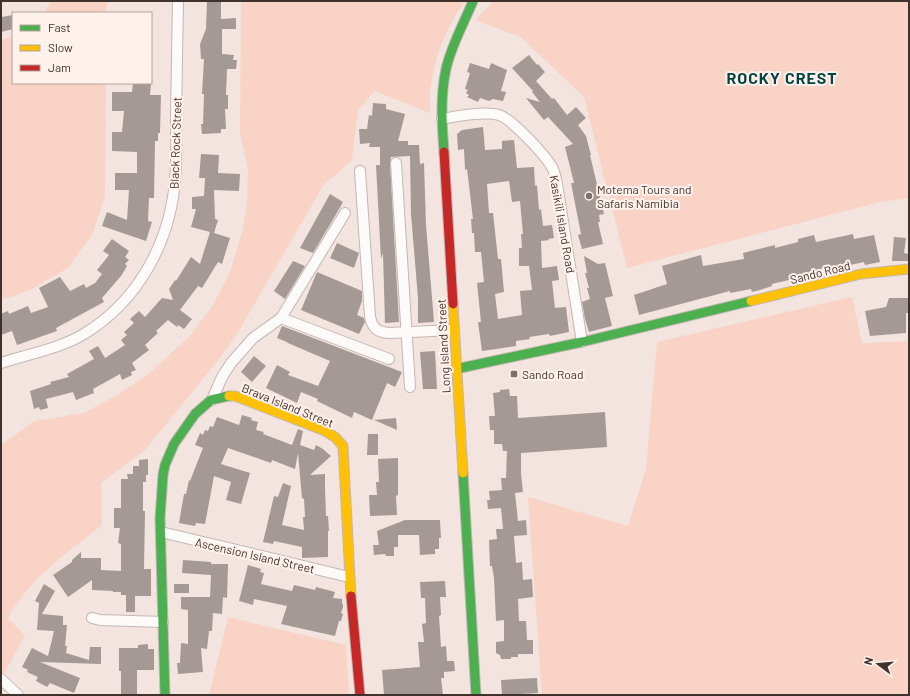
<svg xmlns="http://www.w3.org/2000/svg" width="910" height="696" viewBox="0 0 910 696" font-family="Barlow,sans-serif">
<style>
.green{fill:#f9d3c5}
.building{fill:#a59995;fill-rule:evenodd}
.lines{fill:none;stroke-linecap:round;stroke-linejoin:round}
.street-casing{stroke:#c4b7b3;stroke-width:12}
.fast-casing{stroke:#c4b7b3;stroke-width:11}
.slow-casing{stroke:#c4b7b3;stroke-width:11}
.jam-casing{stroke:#c4b7b3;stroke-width:11}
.street{stroke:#fdfbfa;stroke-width:10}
.fast{stroke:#4caf50;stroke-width:9}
.slow{stroke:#ffc107;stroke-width:9}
.jam{stroke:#c62828;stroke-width:9}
.poi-dot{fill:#7e706b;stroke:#fff1ec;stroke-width:1.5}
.labels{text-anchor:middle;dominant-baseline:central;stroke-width:4;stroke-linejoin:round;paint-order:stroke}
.street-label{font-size:12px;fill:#3f322d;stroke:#fff1ec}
.poi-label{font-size:12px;fill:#3f322d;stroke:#fff1ec;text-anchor:start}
.district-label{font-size:16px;font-weight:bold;letter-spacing:1px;fill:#004442;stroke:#fff1ec}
</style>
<rect width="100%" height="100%" fill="#f3e4df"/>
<!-- green -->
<g class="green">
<polygon points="52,1 107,1 107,13 43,13"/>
<path d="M241,1H465C448,24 437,51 432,79C429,90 430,102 430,113L375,91L358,110L352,160L323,186L237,334L217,362L144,451L101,483L102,525C69,551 28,580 8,618L25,636L1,679V445L34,421L84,413L119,394L147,375L188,338L213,305L230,272L243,229L247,201L248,170L240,133Z"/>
<polygon points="494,1 909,1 909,198 880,202 627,268 584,97 521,37 475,20"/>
<polygon points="13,36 13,83 106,83 105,195 93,233 68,268 30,290 1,300 1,40"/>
<polygon points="852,297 862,343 909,341 909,695 542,695 528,497 628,526 646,469 657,342"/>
<polygon points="228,617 346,645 349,695 209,695"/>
</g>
<!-- building -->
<g class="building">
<polygon points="207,1 221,1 221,19 236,18 236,29 222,29 222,54 234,55 233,60 237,60 236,69 227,69 226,95 228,95 228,109 225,109 226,129 221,129 221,133 202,134 201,124 203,124 204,94 202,94 204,59 201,59 200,44 206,29"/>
<polygon points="13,15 13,29 1,32 2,17"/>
<polygon points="529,55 537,65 538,64 545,72 536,81 552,99 554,98 567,115 576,107 586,118 578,125 586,136 591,155 590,155 604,214 599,215 600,222 598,222 603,244 582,249 578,235 581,234 571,183 574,183 565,147 573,144 548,117 544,120 526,98 540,102 532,92 533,91 512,68"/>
<polygon points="470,63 489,69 491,63 507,70 501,91 506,92 503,101 493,99 489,101 480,98 478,102 467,97 469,95 466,93 468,90 465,89 470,73 467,72"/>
<polygon points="133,83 151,83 150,95 161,95 160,133 158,133 158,141 155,141 154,198 149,198 148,221 152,222 146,241 102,226 107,212 127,220 129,190 115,190 115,173 137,173 137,152 112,151 112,132 122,132 124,111 112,111 112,92 132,92"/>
<polygon points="373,103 386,104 386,109 405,114 398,141 408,141 408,145 419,145 420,164 424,163 426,225 434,322 418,323 418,298 411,214 410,156 391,157 390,163 399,322 385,323 383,253 381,259 376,165 380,165 380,147 369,147 370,143 360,144 359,129 367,129 369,115 372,116"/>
<path d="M483,127L485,150L502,149V141L514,140L517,168L534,167L535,186L537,185L539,210L541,209L543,226L552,225L554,238L548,239L549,240L541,241L542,268L557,266L559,280L552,281L555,308L566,307L569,332L550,336L549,334L529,337L530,339L516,341V346L482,351L478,322H481L477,283L484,282L481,252H475L474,233H472L471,219H473L467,169L465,170L464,149L458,150L457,134L462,130ZM509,181L512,202L520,201L523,234H521L522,248H519V266H529L532,290L520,291L522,315L498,319L495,294L504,292L501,259H498L493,213H489L487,184Z"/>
<polygon points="201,154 219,155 218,173 240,174 239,191 214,190 215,219 218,220 214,233 230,238 222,264 218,262 202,288 198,286 180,310 192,319 184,329 178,325 177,327 168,320 156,331 158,333 145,345 149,350 132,363 136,370 131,372 132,375 122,380 120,374 93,389 94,393 76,400 73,392 46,399 48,408 40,410 39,407 34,409 30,391 51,384 50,382 69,377 67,374 94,359 89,351 98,346 105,358 125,345 121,340 127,335 124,332 134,323 130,319 139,311 145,317 162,298 173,300 169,289 175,280 176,281 191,257 200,264 210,232 191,227 196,209 192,209 192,197 204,196 205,178 199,178"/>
<polygon points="330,194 343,202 338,211 313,253 300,248"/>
<polygon points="853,234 854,239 874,235 880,262 865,265 864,262 841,267 841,268 828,271 827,267 809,272 810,275 772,284 772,286 760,290 752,292 751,289 730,293 730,291 639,315 634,295 667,284 662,266 701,255 703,266 744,259 743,253 775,245 775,248 798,242 798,239 814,235 816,242"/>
<polygon points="894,237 906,238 904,253 909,254 909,261 892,261"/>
<polygon points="112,239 129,251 125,257 129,260 125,264 127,266 121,276 102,298 104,302 56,328 57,331 17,345 12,331 1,335 1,314 8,311 9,314 28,306 31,313 48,307 39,288 60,277 70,291 84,284 86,288 95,283 102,274 97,270 109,255 103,251"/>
<polygon points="337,243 359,253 354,268 330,258"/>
<polygon points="584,256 598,264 605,263 613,296 605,298 612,326 589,332 585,319 582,302 590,299 587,288 589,288 585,273 587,273"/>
<polygon points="293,261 305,266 285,299 274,291"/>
<polygon points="317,272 362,291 362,301 357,315 364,318 365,322 359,334 301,310"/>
<polygon points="889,298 909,298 908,313 906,313 906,333 870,336 865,311 886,307"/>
<polygon points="282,326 402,372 395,387 387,383 372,420 354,412 352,418 317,401 318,399 301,392 297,403 266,388 277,365 290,372 288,375 318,386 330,361 288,343 287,342 277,338"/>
<polygon points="435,351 437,389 423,389 420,352"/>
<polygon points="254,356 266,366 252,382 241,372"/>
<polygon points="509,389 510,396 517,396 518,418 605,412 607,447 521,453 521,473 523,492 515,493 518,521 526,520 527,535 514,536 516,563 522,562 523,580 532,579 533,597 518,599 519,621 526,621 527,640 533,640 533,654 518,654 518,657 511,657 511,659 501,659 500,655 496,653 496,642 504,641 504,620 496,621 494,578 492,566 490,566 489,540 497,539 496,529 503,529 501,508 488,509 487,500 490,500 489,491 502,490 501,478 506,478 507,451 503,451 502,444 494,444 494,430 490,430 489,416 495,416 493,393 500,392 500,390"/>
<polygon points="242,415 252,418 251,420 258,422 256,430 264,432 263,434 292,445 298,429 303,431 300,445 314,450 316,445 323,449 331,456 310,475 325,474 325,488 326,516 328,516 329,531 328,531 328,557 302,558 302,547 274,541 273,544 263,542 274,496 278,497 283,483 291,486 282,525 304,530 303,517 305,517 304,499 302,498 298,453 295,469 272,460 271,463 228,448 221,464 250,473 241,504 226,500 231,482 214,476 205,524 196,523 195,526 179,523 184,494 186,494 189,480 190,481 203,448 195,445 200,433 203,435 205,430 208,431 210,426 213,427 217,417 239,425"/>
<polygon points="396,418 397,430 374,420"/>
<polygon points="368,434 378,434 378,455 367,455"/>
<polygon points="398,458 398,495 396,496 397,515 370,516 369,495 377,495 376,482 379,482 378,459"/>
<polygon points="148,459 148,475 146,475 146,482 143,482 143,511 145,511 144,569 151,569 151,596 135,596 135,612 126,612 126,595 121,595 121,592 113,592 113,591 92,590 92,580 68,597 53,575 72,562 72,560 81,552 81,558 101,558 101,570 121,571 121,544 118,543 120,528 114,528 114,508 121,508 121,479 128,479 127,474 133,474 133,466 139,466 139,460"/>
<polygon points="405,520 440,520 441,538 439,538 439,549 435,549 435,554 420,555 419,535 398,535 398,547 394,547 394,556 386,556 385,554 374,555 373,545 379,545 377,531"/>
<polygon points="183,560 211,562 211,564 228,564 227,598 223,597 222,614 213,613 212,631 209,631 207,649 201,648 203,672 178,674 177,663 180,663 181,643 188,644 188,610 181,609 181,597 210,597 211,575 182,573"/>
<polygon points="248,565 261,569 260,572 264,573 261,584 292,591 294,585 315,590 316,587 335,592 333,598 342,599 342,604 343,604 343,607 341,613 343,614 341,621 339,621 335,636 281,624 287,606 254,599 253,605 239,601"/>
<polygon points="445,581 446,597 440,597 441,615 439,616 441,647 446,646 447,661 454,661 455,671 444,672 444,678 441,678 443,695 384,695 382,670 420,667 418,642 424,642 422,624 426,623 425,598 421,598 420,582"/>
<polygon points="44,584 55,591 42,614 63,616 63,625 67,625 65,646 67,646 66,653 89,660 90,647 101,647 101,664 40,662 80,678 74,693 50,683 47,687 36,681 38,677 27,672 28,670 22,667 32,648 48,656 54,631 37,630 39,603 35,601"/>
<rect x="174" y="584" width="15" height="9"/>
<polygon points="148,644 148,649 154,649 154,670 137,670 137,695 121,695 121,671 119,671 119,648 138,648 138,645"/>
<polygon points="537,678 538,693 502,695 501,680"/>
</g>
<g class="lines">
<!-- street casing -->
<g class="street-casing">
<g id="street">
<path d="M442,119C455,116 486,111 499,115C512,119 547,157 553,169C555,174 556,179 557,184L582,342"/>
<polyline points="396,163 410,387"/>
<path d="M360,171L370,316C372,328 377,332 389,333L454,330"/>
<polyline points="281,318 389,359"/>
<path d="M1,363C28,354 59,349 84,334C138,301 170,243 175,180C177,159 176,138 176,116C177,78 177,39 178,1"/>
<polyline points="212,400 222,377 231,363 253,338 281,318 345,213"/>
<polyline points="161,532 349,577"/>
<polyline points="92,618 100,620 163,622"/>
<polyline points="1,679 18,695"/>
</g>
</g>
<!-- fast casing -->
<g class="fast-casing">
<g id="fast">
<path d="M444,152C442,125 440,97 446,69C451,46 464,23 473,1"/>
<polyline points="456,369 582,342 751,301"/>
<polyline points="463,473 476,695"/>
<polyline points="165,695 160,518 163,475 165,465 174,444 195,414 211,400 229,396"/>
</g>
</g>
<!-- slow casing -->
<g class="slow-casing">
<g id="slow">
<polyline points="751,301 861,274 909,269"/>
<polyline points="453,304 463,473"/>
<polyline points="229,396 235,396 323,430 335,437 343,446 351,596"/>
</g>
</g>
<!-- jam casing -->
<g class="jam-casing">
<g id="jam">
<polyline points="444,152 453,304"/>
<polyline points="351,596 360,695"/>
</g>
</g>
<!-- street -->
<use href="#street" class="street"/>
<!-- fast -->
<use href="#fast" class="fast"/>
<!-- slow -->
<use href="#slow" class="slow"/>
<!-- jam -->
<use href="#jam" class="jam"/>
</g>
<!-- markers -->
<g class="poi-dot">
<circle cx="589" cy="196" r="4"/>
<rect x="510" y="370" width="8" height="8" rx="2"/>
</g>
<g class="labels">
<!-- street labels -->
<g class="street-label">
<text transform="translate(175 143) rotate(-88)">Black Rock Street</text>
<text transform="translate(563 224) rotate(80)">Kasikili Island Road</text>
<text transform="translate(820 272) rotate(-14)">Sando Road</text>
<text transform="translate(443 346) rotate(-93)">Long Island Street</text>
<text transform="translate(288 405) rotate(22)">Brava Island Street</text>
<text transform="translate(255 555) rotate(13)">Ascension Island Street</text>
</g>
<!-- poi labels -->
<g class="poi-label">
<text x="597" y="189">Motema Tours and<tspan x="597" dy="14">Safaris Namibia</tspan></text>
<text x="522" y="374">Sando Road</text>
</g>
<!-- district labels -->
<g class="district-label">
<text x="782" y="77">ROCKY CREST</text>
</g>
</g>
<!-- border -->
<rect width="910" height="696" fill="none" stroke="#3f322d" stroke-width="4"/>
<!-- legend -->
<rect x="12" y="12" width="140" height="72" fill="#fff1ec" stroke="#b2a5a0"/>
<rect x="20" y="25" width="20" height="6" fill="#4caf50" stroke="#b2a5a0"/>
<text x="48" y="32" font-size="12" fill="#3f322d">Fast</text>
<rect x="20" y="45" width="20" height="6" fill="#ffc107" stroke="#b2a5a0"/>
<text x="48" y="52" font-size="12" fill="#3f322d">Slow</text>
<rect x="20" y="65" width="20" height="6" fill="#c62828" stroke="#b2a5a0"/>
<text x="48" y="72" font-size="12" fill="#3f322d">Jam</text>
<!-- north arrow -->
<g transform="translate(878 664) rotate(286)" stroke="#fff1ec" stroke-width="3" paint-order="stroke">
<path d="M0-3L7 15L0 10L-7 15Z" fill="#3f322d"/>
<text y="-6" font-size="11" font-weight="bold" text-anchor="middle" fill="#3f322d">N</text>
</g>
</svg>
